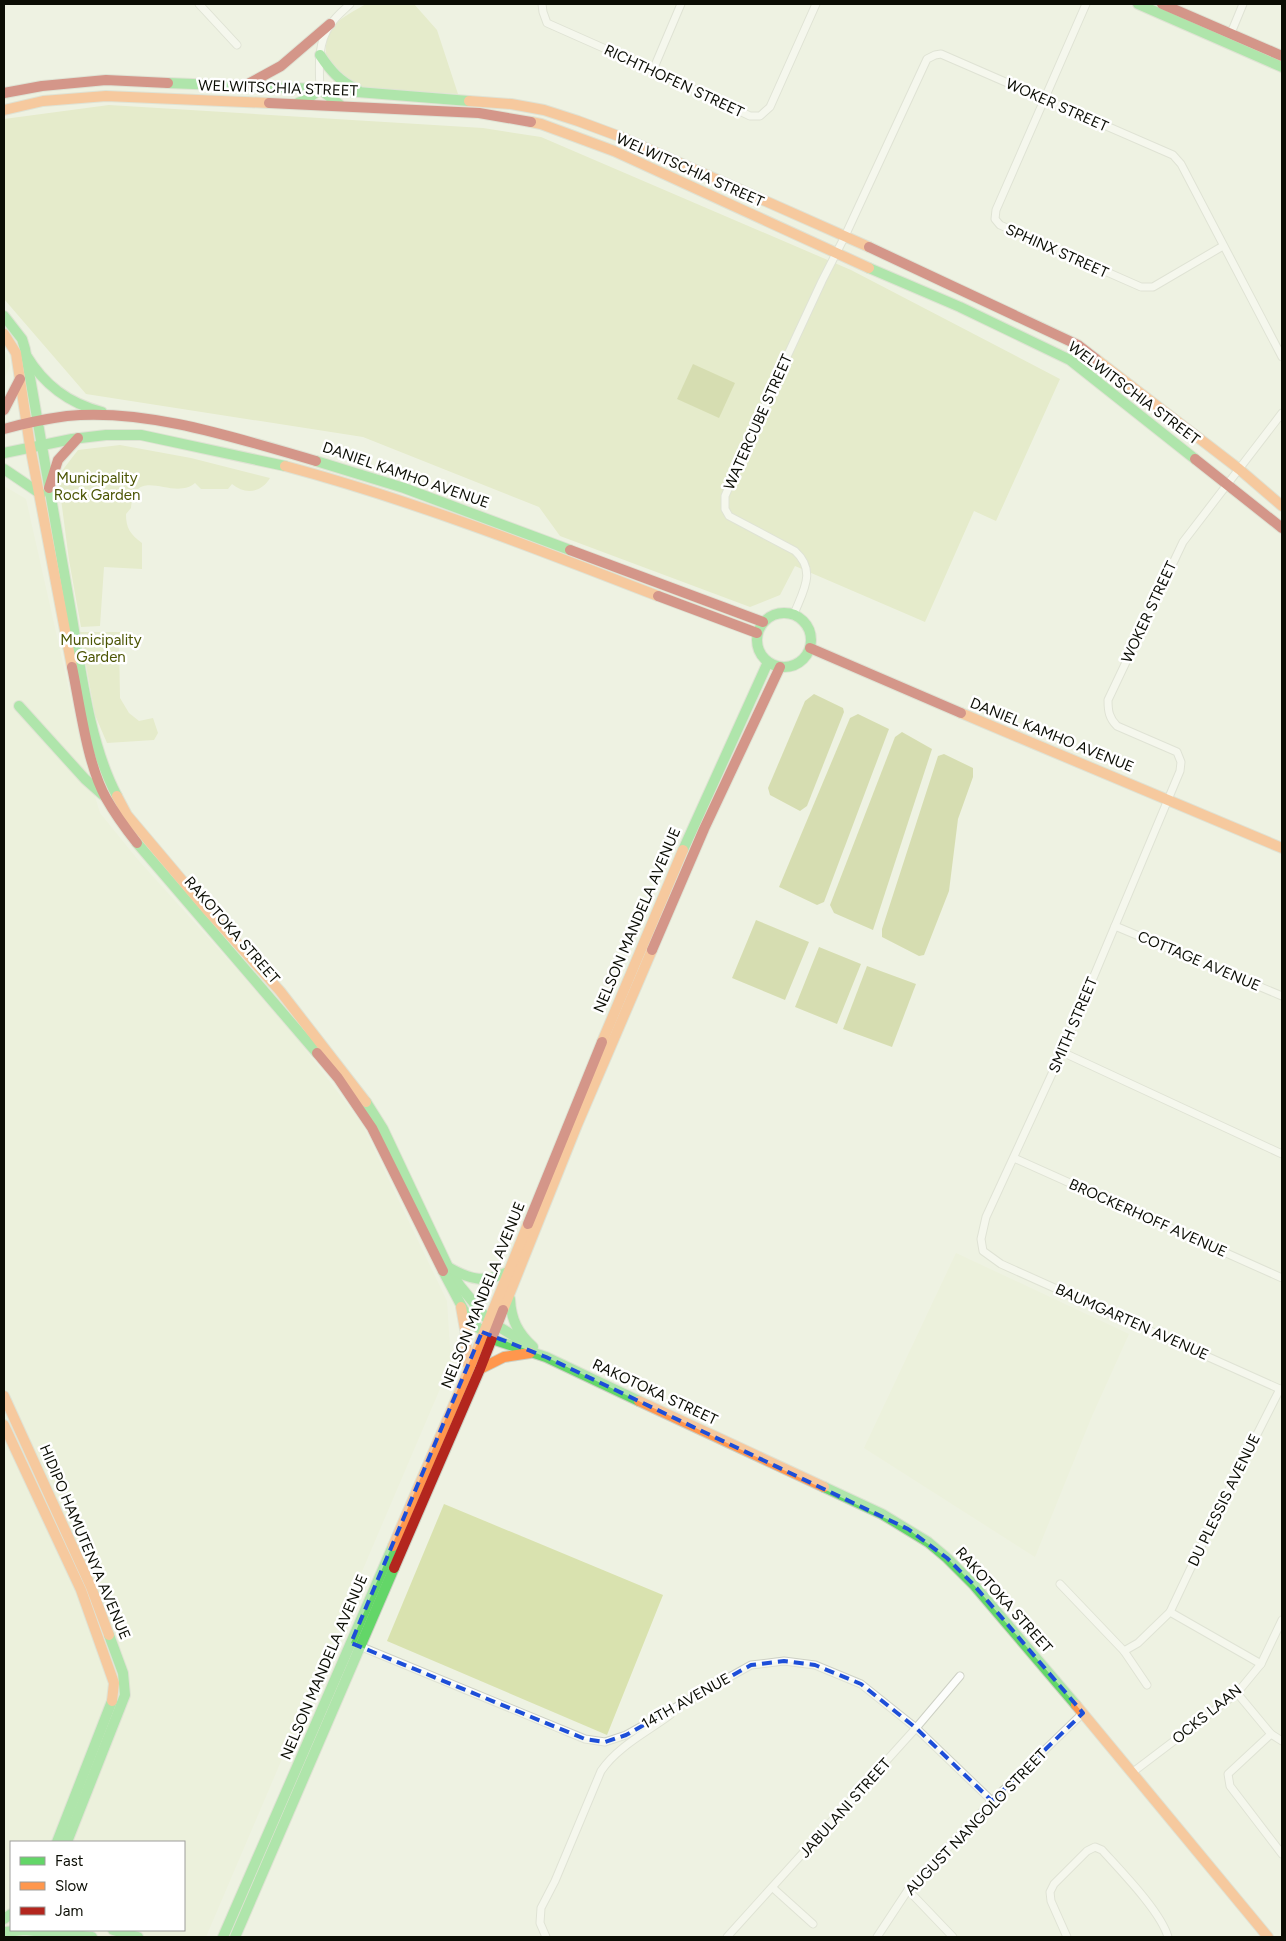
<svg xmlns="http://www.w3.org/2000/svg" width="1286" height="1941" viewBox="0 0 1286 1941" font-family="Figtree,sans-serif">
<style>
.built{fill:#e9efd4;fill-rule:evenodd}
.green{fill:#d9e2af}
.water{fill:#b9c477}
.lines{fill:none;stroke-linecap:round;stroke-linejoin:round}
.street-casing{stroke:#cdd0c4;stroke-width:9}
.fast-casing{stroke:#cdd0c4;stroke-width:12}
.slow-casing{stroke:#cdd0c4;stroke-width:12}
.jam-casing{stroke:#cdd0c4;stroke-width:12}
.street{stroke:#fcfdfb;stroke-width:7}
.fast{stroke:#63d668;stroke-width:10}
.slow{stroke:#ff974d;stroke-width:10}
.jam{stroke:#b3261e;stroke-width:10}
.marked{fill:none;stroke:#1d4ed8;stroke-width:4;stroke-dasharray:10 6;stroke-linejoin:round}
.labels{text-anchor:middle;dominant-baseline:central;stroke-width:5;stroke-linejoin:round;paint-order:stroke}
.street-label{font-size:15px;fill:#0b0d04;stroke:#fff}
.park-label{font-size:15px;fill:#4c5504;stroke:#fff}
</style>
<rect width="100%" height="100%" fill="#eef2e2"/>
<!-- built -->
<g class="built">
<polygon points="4,350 8,355 10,366 4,379"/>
<path d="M4,486L26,499L87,770L100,813L139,861L232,964L295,1036L362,1124L447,1301L451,1363L206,1937H4ZM11,1842H184V1930H11Z"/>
<polygon points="956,1253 1129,1334 1092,1416 1035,1557 864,1448"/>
</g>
<!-- green -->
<g class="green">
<path d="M366,4H414L437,30L458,94L369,89C359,86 347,81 338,75C322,63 323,40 334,26C341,17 356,10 366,4Z"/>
<polygon points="109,105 483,128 541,137 851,270 1060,379 996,521 974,511 925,622 795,566 780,595 750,607 560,536 539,507 363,437 86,394 4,299 4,119"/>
<path d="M120,445L191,458L270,478C261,493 245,495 232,484L228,489H201L195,483C173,502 135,463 131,508L126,514C126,528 130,534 142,543V569L104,567L100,626L81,627L69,560L58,476L78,450Z"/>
<polygon points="80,632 127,632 127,639 119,641 120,698 129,713 139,721 153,718 158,733 154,740 107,743 95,715"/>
<polygon points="444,1504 663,1595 607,1735 387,1641"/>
</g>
<!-- water -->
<g class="water">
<polygon points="693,364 735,383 719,418 677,399"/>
<polygon points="814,694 843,708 844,712 807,806 800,811 770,795 768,788 805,701"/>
<polygon points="858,714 889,729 824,902 817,905 779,887 850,718"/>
<polygon points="902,732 932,749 873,930 834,913 830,905 895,737"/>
<polygon points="944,754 973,768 973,777 958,819 949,891 924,955 919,956 882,937 882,929 938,756"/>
<polygon points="756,920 809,942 785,1000 732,978"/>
<polygon points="819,947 861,964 837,1024 795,1007"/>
<polygon points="867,966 916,984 892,1047 843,1029"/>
</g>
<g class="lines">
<!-- street casing -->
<g class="street-casing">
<g id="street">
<polyline points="199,4 237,45"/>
<polyline points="542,4 543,12 547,23 653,70 750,116 760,116 770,107 816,4"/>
<polyline points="1086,4 996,210 995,219 1000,225 1141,287 1153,287 1223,246"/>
<polyline points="1231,33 1243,4"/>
<polyline points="653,70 681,4"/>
<path d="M320,89C319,68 317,42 331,24C336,16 344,10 350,4"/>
<path d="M1282,413L1183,542L1108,700C1108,711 1109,718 1117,726L1177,752L1181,762L1180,771L1062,1052L986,1217L981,1239L983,1251L1001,1264L1282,1390"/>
<path d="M794,614C803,591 817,571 795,551L729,516L725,509V496L777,378L822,281L845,236L927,59L935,55L941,54L1173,155L1181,164L1282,357"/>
<polyline points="1115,926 1282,996"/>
<polyline points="1062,1052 1282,1154"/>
<polyline points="1014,1158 1282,1278"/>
<polyline points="1060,1584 1124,1651 1138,1643 1170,1612 1212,1523 1280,1389"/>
<polyline points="1170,1612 1261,1664"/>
<polyline points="357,1645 585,1739 605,1742 626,1735 751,1665 784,1661 815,1665 861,1684 916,1728 992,1801"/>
<polyline points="1124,1651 1147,1685"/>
<polyline points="1237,1693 1271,1734 1282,1741"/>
<polyline points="1271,1734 1228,1774 1230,1786 1282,1854"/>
<polyline points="1133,1772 1237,1693 1261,1664 1282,1620"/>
<polyline points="773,1888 813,1924"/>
<polyline points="908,1890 953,1937"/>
<path d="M546,1937L540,1923L541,1908L555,1881L601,1771C617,1747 647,1732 670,1715"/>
<polyline points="727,1937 916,1728 960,1676"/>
<polyline points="877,1937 908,1890 992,1801 1083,1713"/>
<path d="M1067,1937L1051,1901L1050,1892L1054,1884L1087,1851L1095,1847L1102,1850C1121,1871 1161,1912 1168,1937"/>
</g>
</g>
<!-- fast casing -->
<g class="fast-casing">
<g id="fast">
<polyline points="1138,4 1282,67"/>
<path d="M320,55C330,70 340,82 357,89"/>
<polyline points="168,83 320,89 469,101"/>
<polyline points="298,103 308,99 320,89 340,105"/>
<polyline points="869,268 960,307 1070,360 1195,459"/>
<path d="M4,316L22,339L25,349C40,437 56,524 71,612C81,670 89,743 117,796"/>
<path d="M26,355C44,385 68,403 102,412"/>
<polyline points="4,453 72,439 106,435 141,435 285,466"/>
<polyline points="316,461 404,488 570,550"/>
<polyline points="4,469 41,494"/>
<circle cx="784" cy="640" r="27"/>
<polyline points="19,706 85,779 103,795"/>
<polyline points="137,843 317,1053"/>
<polyline points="683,850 768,662"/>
<polyline points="366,1102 383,1129 448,1267 460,1286 488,1320 527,1344"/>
<path d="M448,1267C472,1281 485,1283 510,1271"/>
<polyline points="443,1271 469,1320 492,1339 546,1357 639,1401"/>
<path d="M510,1299C511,1320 518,1333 533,1347"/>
<polyline points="824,1487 882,1514 928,1542 947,1558 974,1585 1076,1705"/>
<polyline points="57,1842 112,1701"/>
<polyline points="67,1842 125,1695 123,1673 109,1635"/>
<polyline points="4,1919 11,1914"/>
<polyline points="113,1930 138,1937"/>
<polyline points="4,1932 25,1930 92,1937"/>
<polyline points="223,1937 393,1546"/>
<polyline points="235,1937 394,1568"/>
</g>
</g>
<!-- slow casing -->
<g class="slow-casing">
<g id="slow">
<polyline points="469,101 511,104 544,110 578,121 621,137 869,247"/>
<polyline points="4,110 43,101 106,96 269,103"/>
<polyline points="531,122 541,124 614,151 869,268"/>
<polyline points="4,334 16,353 30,446 72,667"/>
<polyline points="1096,359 1239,469 1282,506"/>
<path d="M285,466C412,500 535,548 658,596"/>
<polyline points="961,713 1282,848"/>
<polyline points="117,796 127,815 208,911 280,991 366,1102"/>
<polyline points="602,1042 683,850"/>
<polyline points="461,1307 466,1335 467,1363"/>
<polyline points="503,1310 577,1125 652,950"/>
<polyline points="480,1369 504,1357 530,1353"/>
<polyline points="4,1396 91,1587 109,1635"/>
<polyline points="639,1401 824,1487"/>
<polyline points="4,1425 81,1590 114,1683 112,1701"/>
<polyline points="393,1546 467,1374 528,1224"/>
<polyline points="1076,1705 1268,1937"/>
</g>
</g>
<!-- jam casing -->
<g class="jam-casing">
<g id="jam">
<polyline points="1162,4 1282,56"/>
<polyline points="248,84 281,66 330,24"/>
<polyline points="4,93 42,86 106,80 168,83"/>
<polyline points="269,103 479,113 531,122"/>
<polyline points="869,247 1078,345 1096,359"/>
<polyline points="4,410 20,379"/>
<path d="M4,429C25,423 45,419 67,416C148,408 239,439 316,461"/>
<polyline points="1195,459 1282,528"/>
<polyline points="49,488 58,460 78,438"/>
<polyline points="570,550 763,622"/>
<polyline points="658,596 757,633"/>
<polyline points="810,648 961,713"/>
<path d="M72,667C80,705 87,764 106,798C115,814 126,829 137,843"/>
<polyline points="652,950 704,829 780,667"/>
<polyline points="317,1053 338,1078 372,1128 443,1271"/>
<polyline points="528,1224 602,1042"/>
<polyline points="394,1568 480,1369 503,1310"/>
</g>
</g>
<!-- street -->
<use href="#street" class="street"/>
<!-- fast -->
<use href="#fast" class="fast"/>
<!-- slow -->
<use href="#slow" class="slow"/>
<!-- jam -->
<use href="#jam" class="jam"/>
</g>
<!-- marked area -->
<path d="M0 0H1286V1941H0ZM482,1332L546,1357L908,1529L947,1558L974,1585L1083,1713L992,1801L916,1728L861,1684L815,1665L784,1661L751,1665L626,1735L605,1742L585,1739L351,1643Z" fill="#eef2e2" fill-opacity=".55" fill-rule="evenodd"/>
<path class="marked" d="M482,1332L546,1357L908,1529L947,1558L974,1585L1083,1713L992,1801L916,1728L861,1684L815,1665L784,1661L751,1665L626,1735L605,1742L585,1739L351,1643Z"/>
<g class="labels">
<!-- street labels -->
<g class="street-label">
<text transform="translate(674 81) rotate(25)">RICHTHOFEN STREET</text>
<text transform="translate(278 88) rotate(2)">WELWITSCHIA STREET</text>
<text transform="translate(1057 105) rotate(24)">WOKER STREET</text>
<text transform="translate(690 170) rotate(24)">WELWITSCHIA STREET</text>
<text transform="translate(1057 251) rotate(24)">SPHINX STREET</text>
<text transform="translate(1134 393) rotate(37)">WELWITSCHIA STREET</text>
<text transform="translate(758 422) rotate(-66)">WATERCUBE STREET</text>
<text transform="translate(406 475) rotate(19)">DANIEL KAMHO AVENUE</text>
<text transform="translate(1149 612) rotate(-65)">WOKER STREET</text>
<text transform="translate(1052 735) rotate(22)">DANIEL KAMHO AVENUE</text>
<text transform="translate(637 920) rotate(-67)">NELSON MANDELA AVENUE</text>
<text transform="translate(232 930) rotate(49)">RAKOTOKA STREET</text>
<text transform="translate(1199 961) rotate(23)">COTTAGE AVENUE</text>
<text transform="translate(1073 1025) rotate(-67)">SMITH STREET</text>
<text transform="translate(1148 1218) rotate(24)">BROCKERHOFF AVENUE</text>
<text transform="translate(483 1295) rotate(-68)">NELSON MANDELA AVENUE</text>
<text transform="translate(1132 1322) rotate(24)">BAUMGARTEN AVENUE</text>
<text transform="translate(655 1392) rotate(25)">RAKOTOKA STREET</text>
<text transform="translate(1224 1500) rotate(-64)">DU PLESSIS AVENUE</text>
<text transform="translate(85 1542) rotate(67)">HIDIPO HAMUTENYA AVENUE</text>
<text transform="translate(1004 1600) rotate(48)">RAKOTOKA STREET</text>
<text transform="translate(324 1667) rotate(-67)">NELSON MANDELA AVENUE</text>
<text transform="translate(686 1701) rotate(-29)">14TH AVENUE</text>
<text transform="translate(1207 1714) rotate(-39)">OCKS LAAN</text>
<text transform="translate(845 1808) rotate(-48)">JABULANI STREET</text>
<text transform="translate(976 1822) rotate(-46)">AUGUST NANGOLO STREET</text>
</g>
<!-- park labels -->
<g class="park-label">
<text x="97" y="478">Municipality<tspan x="97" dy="17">Rock Garden</tspan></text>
<text x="101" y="640">Municipality<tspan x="101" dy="17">Garden</tspan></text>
</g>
</g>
<!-- border -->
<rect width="1286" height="1941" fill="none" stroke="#0b0d04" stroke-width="10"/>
<!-- legend -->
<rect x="10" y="1841" width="175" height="90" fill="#ffffff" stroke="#9d9e9b"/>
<rect x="20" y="1857" width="25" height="8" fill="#63d668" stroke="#9d9e9b"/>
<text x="55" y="1866" font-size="15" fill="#0b0d04">Fast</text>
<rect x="20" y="1882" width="25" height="8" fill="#ff974d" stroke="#9d9e9b"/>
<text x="55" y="1891" font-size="15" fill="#0b0d04">Slow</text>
<rect x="20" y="1907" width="25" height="8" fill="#b3261e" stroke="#9d9e9b"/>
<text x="55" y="1916" font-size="15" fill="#0b0d04">Jam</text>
</svg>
